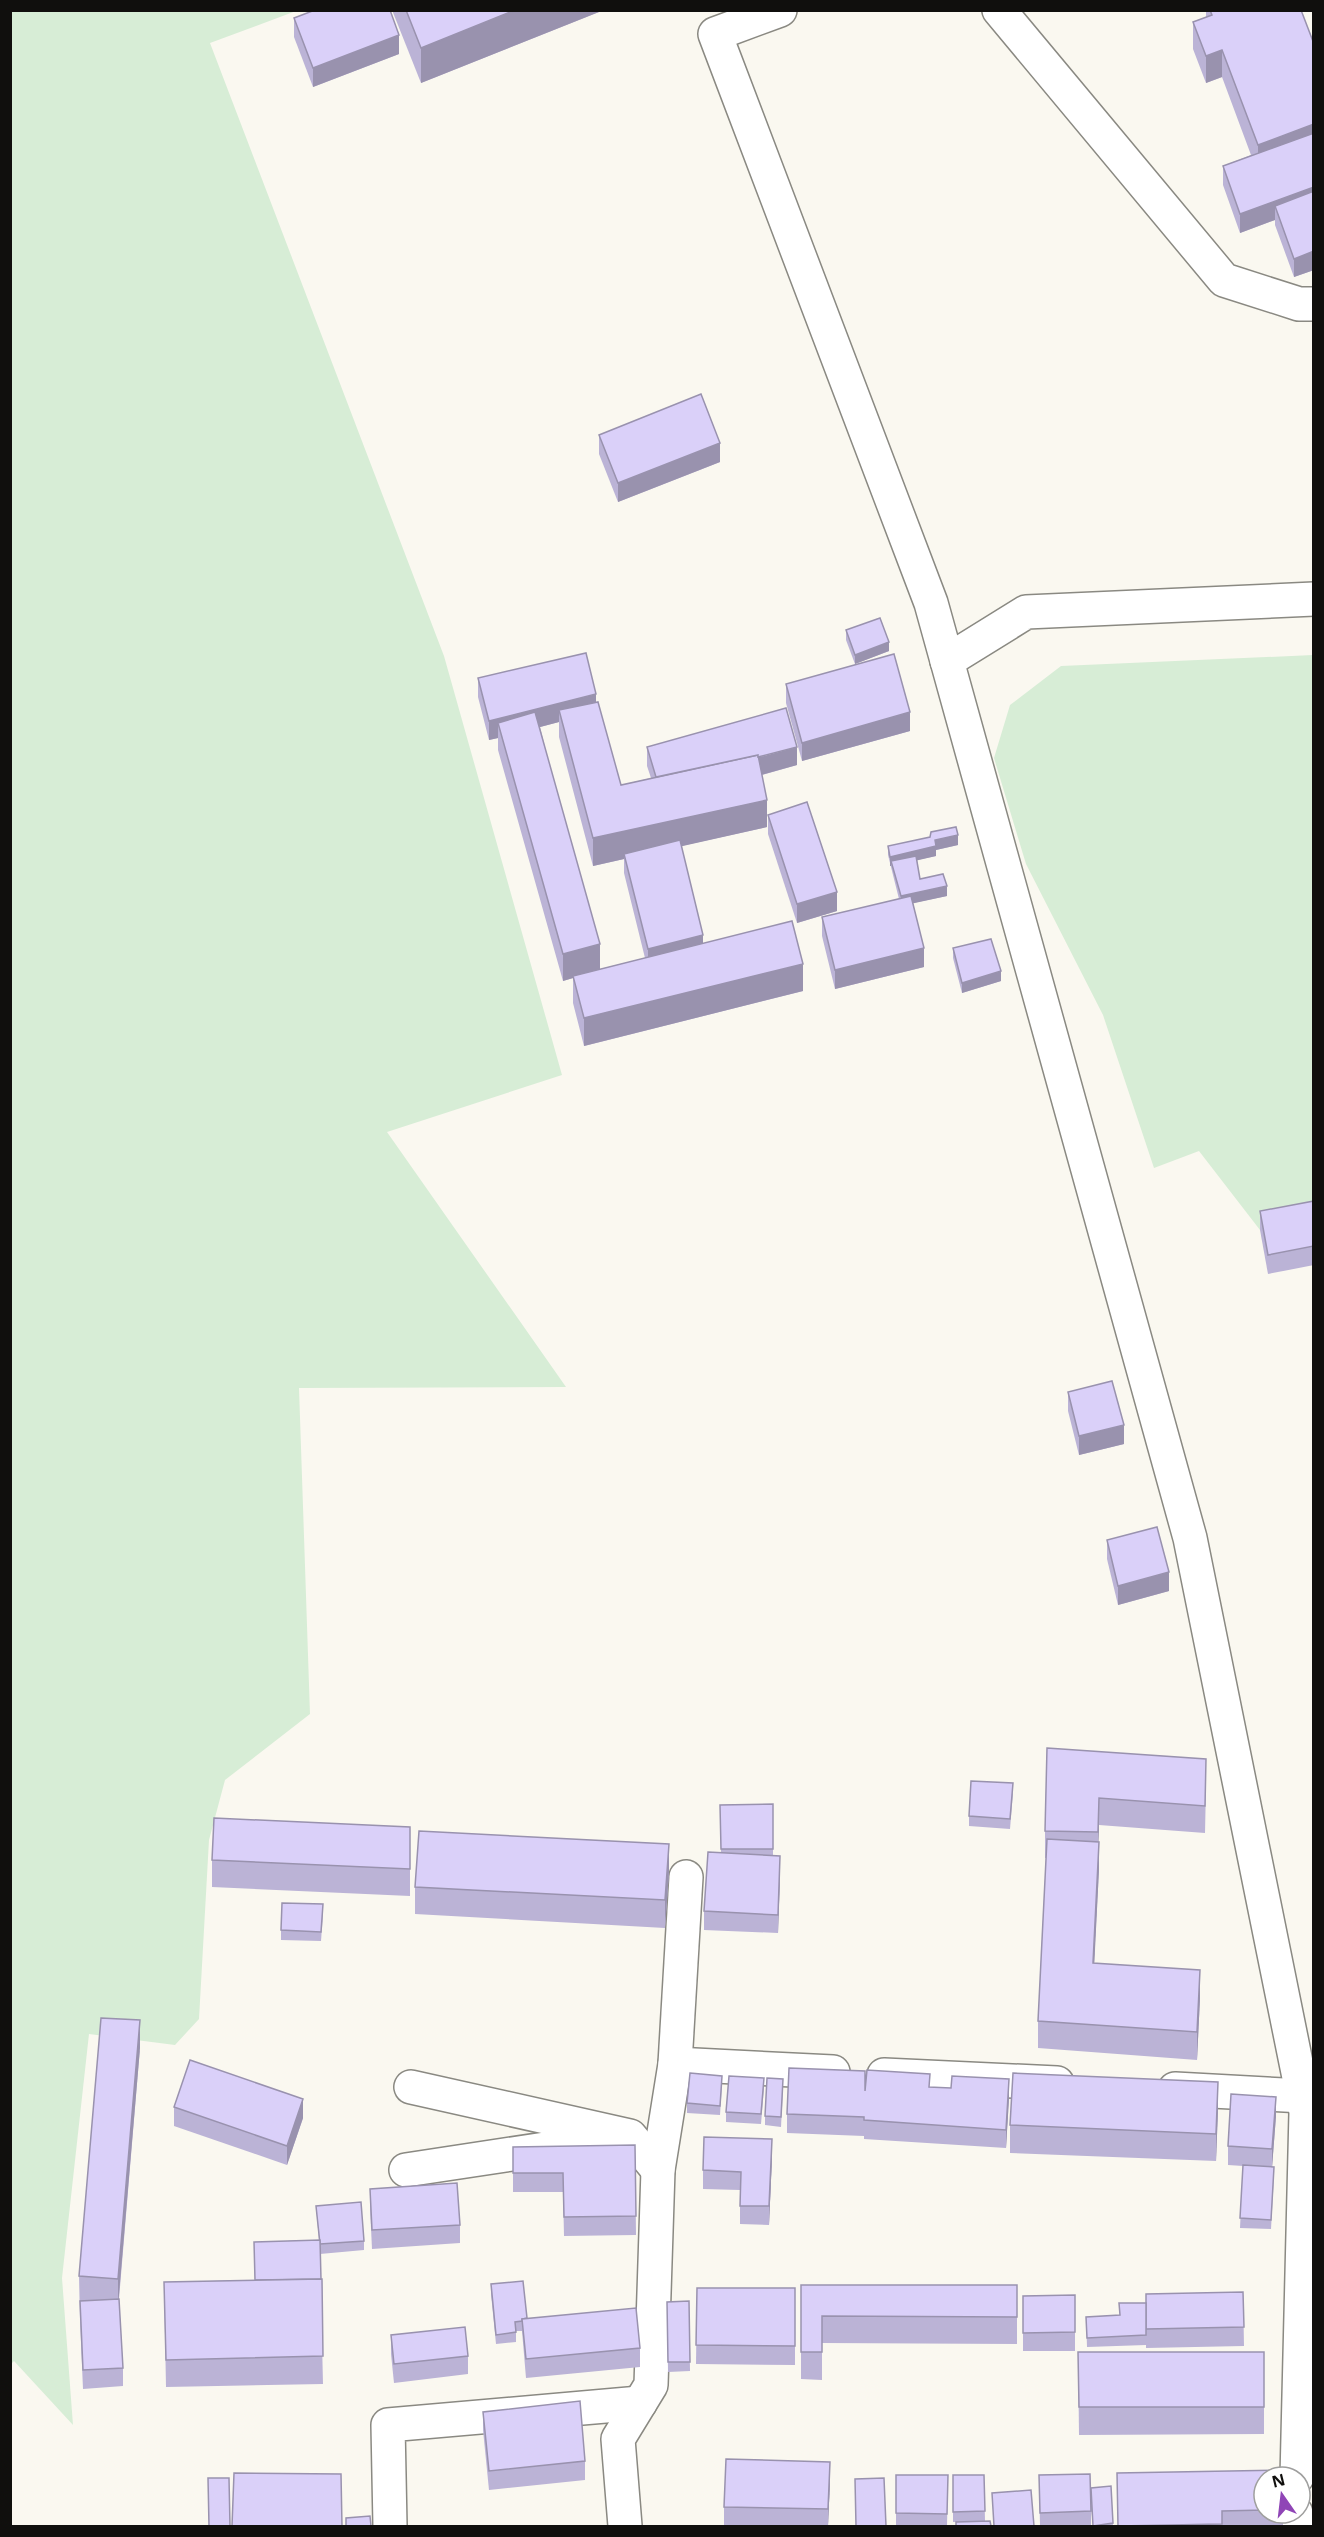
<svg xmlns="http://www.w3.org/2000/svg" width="1324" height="2537" viewBox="0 0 1324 2537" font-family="'Noto Sans',sans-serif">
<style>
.green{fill:#d7edd6}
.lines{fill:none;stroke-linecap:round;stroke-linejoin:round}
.minor-casing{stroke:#8a8982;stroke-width:36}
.minor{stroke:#fff;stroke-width:33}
.wall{fill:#bbb3d6;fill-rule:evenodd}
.shaded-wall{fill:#9992ae}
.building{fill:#dad0f9;stroke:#9992ae;stroke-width:1.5}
</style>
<rect width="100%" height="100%" fill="#faf8f0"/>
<!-- green -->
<g class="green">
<polygon points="11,11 296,11 210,43 444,656 562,1075 387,1132 566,1387 299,1388 310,1714 225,1780 209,1840 199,2019 175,2045 89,2034 62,2278 73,2425 14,2361 11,2364"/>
<polygon points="1313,655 1313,1220 1260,1230 1199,1151 1154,1168 1103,1015 1026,864 994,758 1010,705 1061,666"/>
</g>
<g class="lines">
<!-- minor casing -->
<g class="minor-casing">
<g id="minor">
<polyline points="780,10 715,34 931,603 1190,1538 1306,2112 1297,2477"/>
<polyline points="999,10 1224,280 1299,304 1314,304"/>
<polyline points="947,661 1026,612 1314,599"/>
<polyline points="675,2064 686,1877"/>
<polyline points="884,2075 1057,2083"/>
<polyline points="411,2087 630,2136 658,2170"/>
<polyline points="1175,2089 1303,2096"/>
<polyline points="406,2170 611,2139"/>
<polyline points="390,2526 388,2425 640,2403"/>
<polyline points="625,2526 618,2439 651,2385 658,2170 675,2064 833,2072"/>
<polyline points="1296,2526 1296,2513"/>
</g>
</g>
<!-- minor -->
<use href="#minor" class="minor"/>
</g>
<!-- wall -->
<g class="wall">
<polygon points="392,10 604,10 421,83"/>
<polygon points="1206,10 1301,10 1314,44 1314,270 1294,277 1275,225 1275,220 1240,233 1223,185 1223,166 1251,155 1222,77 1206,83 1193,49 1193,22 1206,17"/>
<polygon points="294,18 399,54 313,87 294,37"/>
<polygon points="599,435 720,462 618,502 599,454"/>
<polygon points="846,630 889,651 855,664 846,640"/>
<path d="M478,678L596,702L621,785L651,778L647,766V747L797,765L762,775L767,827L681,846L703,943L803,991L584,1046L573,1003V978L563,981L498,750V738L489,740L478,697ZM559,722V737L593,866L624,859V873L645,958L600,969L540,727Z"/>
<polygon points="786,684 910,731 802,761 786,703"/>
<polygon points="768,815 837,911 797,923 768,834"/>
<polygon points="958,845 936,850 936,856 917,860 920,879 947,896 913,903 924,967 835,989 822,936 822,917 899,899 888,855 888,846"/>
<polygon points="953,948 1001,981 962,993 953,958"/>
<polygon points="1314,1201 1314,1265 1268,1274 1260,1230 1260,1211"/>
<polygon points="1068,1392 1124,1444 1079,1455 1068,1411"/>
<polygon points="1107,1540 1169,1591 1118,1605 1107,1559"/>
<polygon points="1047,1748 1206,1786 1205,1833 1099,1825 1098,1842 1099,1869 1094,1963 1200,1998 1197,2060 1038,2048 1038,2021 1046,1858 1045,1858 1045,1831"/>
<polygon points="1013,1793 1010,1829 969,1826 969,1816"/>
<polygon points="773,1804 773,1855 780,1875 778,1933 704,1930 704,1911 721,1853 720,1805"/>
<polygon points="410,1827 410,1896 212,1887 212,1860"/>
<polygon points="669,1872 665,1928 415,1914 415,1887"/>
<polygon points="323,1914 321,1941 281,1940 281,1930"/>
<polygon points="140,2048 119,2299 123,2368 123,2386 83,2389 80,2320 79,2276"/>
<polygon points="722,2085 720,2115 687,2113 687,2103"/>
<polygon points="865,2087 930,2087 1009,2098 1006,2148 864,2139 864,2136 787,2133 787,2114"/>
<polygon points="764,2088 761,2124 726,2122 726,2112"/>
<polygon points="783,2089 781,2127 765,2125 765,2116"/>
<polygon points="174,2107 303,2118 287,2165 174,2126"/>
<polygon points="1218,2109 1216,2161 1010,2153 1010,2125"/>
<polygon points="1276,2116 1272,2167 1274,2176 1271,2229 1240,2228 1243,2166 1228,2165 1228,2146"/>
<polygon points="635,2145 636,2235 564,2236 563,2192 513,2192 513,2147"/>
<polygon points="772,2158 769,2225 740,2224 740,2190 703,2189 703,2170"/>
<polygon points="370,2189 460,2225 460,2243 372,2249 370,2207"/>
<polygon points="316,2206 364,2241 364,2250 320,2254 323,2384 166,2387 164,2282 255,2280 254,2242 319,2240"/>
<polygon points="491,2284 527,2318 640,2348 640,2367 526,2378 522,2331 516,2331 516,2342 496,2344 491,2294"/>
<polygon points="801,2285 1017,2285 1017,2344 822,2343 822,2380 801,2379"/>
<polygon points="697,2288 795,2288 795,2365 696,2364"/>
<polygon points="1243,2292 1244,2346 1146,2348 1146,2345 1087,2347 1086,2317 1119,2315 1146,2303"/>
<polygon points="1075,2295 1075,2351 1023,2351 1023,2296"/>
<polygon points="689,2301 690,2371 668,2372 667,2302"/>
<polygon points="391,2335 468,2356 468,2374 394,2383 391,2354"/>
<polygon points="1078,2352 1264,2352 1264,2434 1079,2435"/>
<polygon points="483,2412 585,2461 585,2480 489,2490 483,2430"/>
<polygon points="1117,2473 1264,2477 1264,2513 1283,2513 1283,2526 1118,2526"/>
<polygon points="896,2475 948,2475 947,2526 896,2526"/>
<polygon points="953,2475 984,2475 985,2521 953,2522"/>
<polygon points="1039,2475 1091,2488 1111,2486 1113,2526 1093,2526 1091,2507 1091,2526 1040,2526"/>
<polygon points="830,2481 828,2526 724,2526 724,2507"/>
</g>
<!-- shaded-wall -->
<g class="shaded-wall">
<polygon points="515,10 604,10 421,83 421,48"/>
<polygon points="399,35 399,54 313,87 313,68"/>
<polygon points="1222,50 1222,77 1206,83 1206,56"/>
<polygon points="1314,124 1314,151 1258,172 1258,145"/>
<polygon points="1314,187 1314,206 1275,206 1275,220 1240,233 1240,214"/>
<polygon points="1314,251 1314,270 1294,277 1294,259"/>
<polygon points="720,443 720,462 618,502 618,483"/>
<polygon points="889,642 889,651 855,664 855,655"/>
<polygon points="596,694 596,713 559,710 559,722 502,737 498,723 498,738 489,740 489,721"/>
<polygon points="910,712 910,731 802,761 802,743"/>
<polygon points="797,747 797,765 659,803 659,784"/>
<polygon points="767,800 767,827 625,859 624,854 624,859 593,866 593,838"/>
<polygon points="958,835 958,845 936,850 936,856 893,866 891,861 891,866 890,866 890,857 935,840"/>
<polygon points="947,886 947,896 901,906 901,896"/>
<polygon points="837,892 837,911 797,923 797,904"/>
<polygon points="703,935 703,954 648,968 648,949"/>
<polygon points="600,944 600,971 573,976 573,978 563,981 563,954"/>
<polygon points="924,948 924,967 835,989 835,970"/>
<polygon points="803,964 803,991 584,1046 584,1018"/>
<polygon points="1001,971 1001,981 962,993 962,983"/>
<polygon points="1124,1425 1124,1444 1079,1455 1079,1436"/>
<polygon points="1169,1572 1169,1591 1118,1605 1118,1586"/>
<polygon points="1099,1798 1099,1825 1098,1859 1098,1832"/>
<polygon points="1099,1842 1099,1869 1093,1990 1093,1963"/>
<polygon points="669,1844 669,1872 665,1928 665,1900"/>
<polygon points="780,1856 780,1875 778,1933 778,1915"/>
<polygon points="1200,1970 1200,1998 1197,2060 1197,2032"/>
<polygon points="140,2020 140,2048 118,2306 118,2279"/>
<polygon points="1009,2079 1009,2098 1006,2148 1006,2130"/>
<polygon points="1218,2082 1218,2109 1216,2161 1216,2134"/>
<polygon points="1276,2097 1276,2116 1272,2168 1272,2149"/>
<polygon points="303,2099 303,2118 287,2165 287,2146"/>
<polygon points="772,2139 772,2158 769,2225 769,2206"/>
<polygon points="830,2462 830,2481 828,2526 828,2509"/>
</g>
<!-- building -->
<g class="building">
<polygon points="315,10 390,10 399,35 313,68 294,18"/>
<polygon points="406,10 515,10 421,48"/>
<polygon points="1210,10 1301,10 1314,44 1314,124 1258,145 1222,50 1206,56 1193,22 1212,15"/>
<polygon points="1314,133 1314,187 1240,214 1223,166"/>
<polygon points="1314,191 1314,251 1294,259 1275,206"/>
<polygon points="701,394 720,443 618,483 599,435"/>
<polygon points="880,618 889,642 855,655 846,630"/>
<polygon points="586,653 596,694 489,721 478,678"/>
<polygon points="894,654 910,712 802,743 786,684"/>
<polygon points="598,702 621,785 758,755 767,800 593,838 559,710"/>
<polygon points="786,708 797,747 758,757 758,755 656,777 647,747"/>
<polygon points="535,712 600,944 563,954 498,723"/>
<polygon points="807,802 837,892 797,904 768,815"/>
<polygon points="956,827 958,835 935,840 936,846 890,857 888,846 930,837 931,832"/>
<polygon points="680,840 703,935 648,949 624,854"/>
<polygon points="916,856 920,879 943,874 947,886 901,896 891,861"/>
<polygon points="911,896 924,948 835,970 822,917"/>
<polygon points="792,921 803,964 584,1018 573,976"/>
<polygon points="991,939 1001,971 962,983 953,948"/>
<polygon points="1314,1201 1314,1246 1268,1255 1260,1211"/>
<polygon points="1112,1381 1124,1425 1079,1436 1068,1392"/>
<polygon points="1157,1527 1169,1572 1118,1586 1107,1540"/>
<polygon points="1047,1748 1206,1759 1205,1806 1099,1798 1098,1832 1045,1831"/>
<polygon points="971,1781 1013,1783 1010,1819 969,1816"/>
<polygon points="773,1804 773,1849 721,1849 720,1805"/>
<polygon points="214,1818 410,1827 410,1869 212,1860"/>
<polygon points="419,1831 669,1844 665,1900 415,1887"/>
<polygon points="1047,1839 1099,1842 1093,1963 1200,1970 1197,2032 1038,2021"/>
<polygon points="708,1852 780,1856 778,1915 704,1911"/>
<polygon points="282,1903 323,1904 321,1932 281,1930"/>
<polygon points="101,2018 140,2020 118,2279 79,2276"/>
<polygon points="190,2060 303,2099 287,2146 174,2107"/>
<polygon points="789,2068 865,2071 865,2091 867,2070 930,2074 929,2087 951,2088 952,2076 1009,2079 1006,2130 864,2120 864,2117 787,2114"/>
<polygon points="690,2073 722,2076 720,2106 687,2103"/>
<polygon points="1013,2073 1218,2082 1216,2134 1010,2125"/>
<polygon points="729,2076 764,2078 761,2114 726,2112"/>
<polygon points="767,2078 783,2079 781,2117 765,2116"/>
<polygon points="1231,2094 1276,2097 1272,2149 1228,2146"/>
<polygon points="704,2137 772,2139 769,2206 740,2206 741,2172 703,2170"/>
<polygon points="635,2145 636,2216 564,2217 563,2173 513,2173 513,2147"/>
<polygon points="1243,2165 1274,2167 1271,2220 1240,2218"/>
<polygon points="457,2183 460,2225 372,2230 370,2189"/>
<polygon points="361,2202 364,2241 320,2244 316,2206"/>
<polygon points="320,2240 321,2279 255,2280 254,2242"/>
<polygon points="322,2279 323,2356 166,2360 164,2282"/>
<polygon points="523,2281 527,2318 522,2319 522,2321 515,2322 516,2332 496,2335 491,2284"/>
<polygon points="801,2285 1017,2285 1017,2317 822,2316 822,2352 801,2352"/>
<polygon points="697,2288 795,2288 795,2346 696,2345"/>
<polygon points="1243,2292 1244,2327 1146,2329 1146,2294"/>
<polygon points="1075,2295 1075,2332 1023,2333 1023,2296"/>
<polygon points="119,2299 123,2368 83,2370 80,2301"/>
<polygon points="689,2301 690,2362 668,2362 667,2302"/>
<polygon points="1119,2303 1146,2303 1146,2335 1087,2338 1086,2317 1120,2315"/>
<polygon points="636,2308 640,2348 526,2359 522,2319"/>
<polygon points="465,2327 468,2356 394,2364 391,2335"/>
<polygon points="1078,2352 1264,2352 1264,2407 1079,2407"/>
<polygon points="580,2401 585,2461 489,2471 483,2412"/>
<polygon points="726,2459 830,2462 828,2509 724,2507"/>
<polygon points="1283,2470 1283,2477 1264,2477 1264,2510 1222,2511 1222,2524 1118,2526 1117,2473"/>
<polygon points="234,2473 341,2474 342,2526 232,2526"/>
<polygon points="1090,2474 1091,2511 1040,2513 1039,2475"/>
<polygon points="896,2475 948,2475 947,2514 896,2513"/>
<polygon points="953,2475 984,2475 985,2511 953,2512"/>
<polygon points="208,2478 229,2478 230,2526 209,2526"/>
<polygon points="884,2478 886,2526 856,2526 855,2479"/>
<polygon points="1111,2486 1113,2523 1093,2526 1091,2488"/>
<polygon points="1031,2490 1034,2526 994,2526 992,2493"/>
<polygon points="370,2516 371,2526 346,2526 346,2518"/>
<polygon points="990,2521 991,2526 956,2526 956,2522"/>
</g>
<!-- border -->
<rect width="1324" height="2537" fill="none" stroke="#100f0d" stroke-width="24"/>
<!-- north arrow -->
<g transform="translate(1282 2495) rotate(346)"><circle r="28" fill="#ffffff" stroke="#9f9f9e" stroke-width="1.5"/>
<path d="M0-4.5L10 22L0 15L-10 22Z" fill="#8f45b6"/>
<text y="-9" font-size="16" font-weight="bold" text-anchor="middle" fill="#100f0d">N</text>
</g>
</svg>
